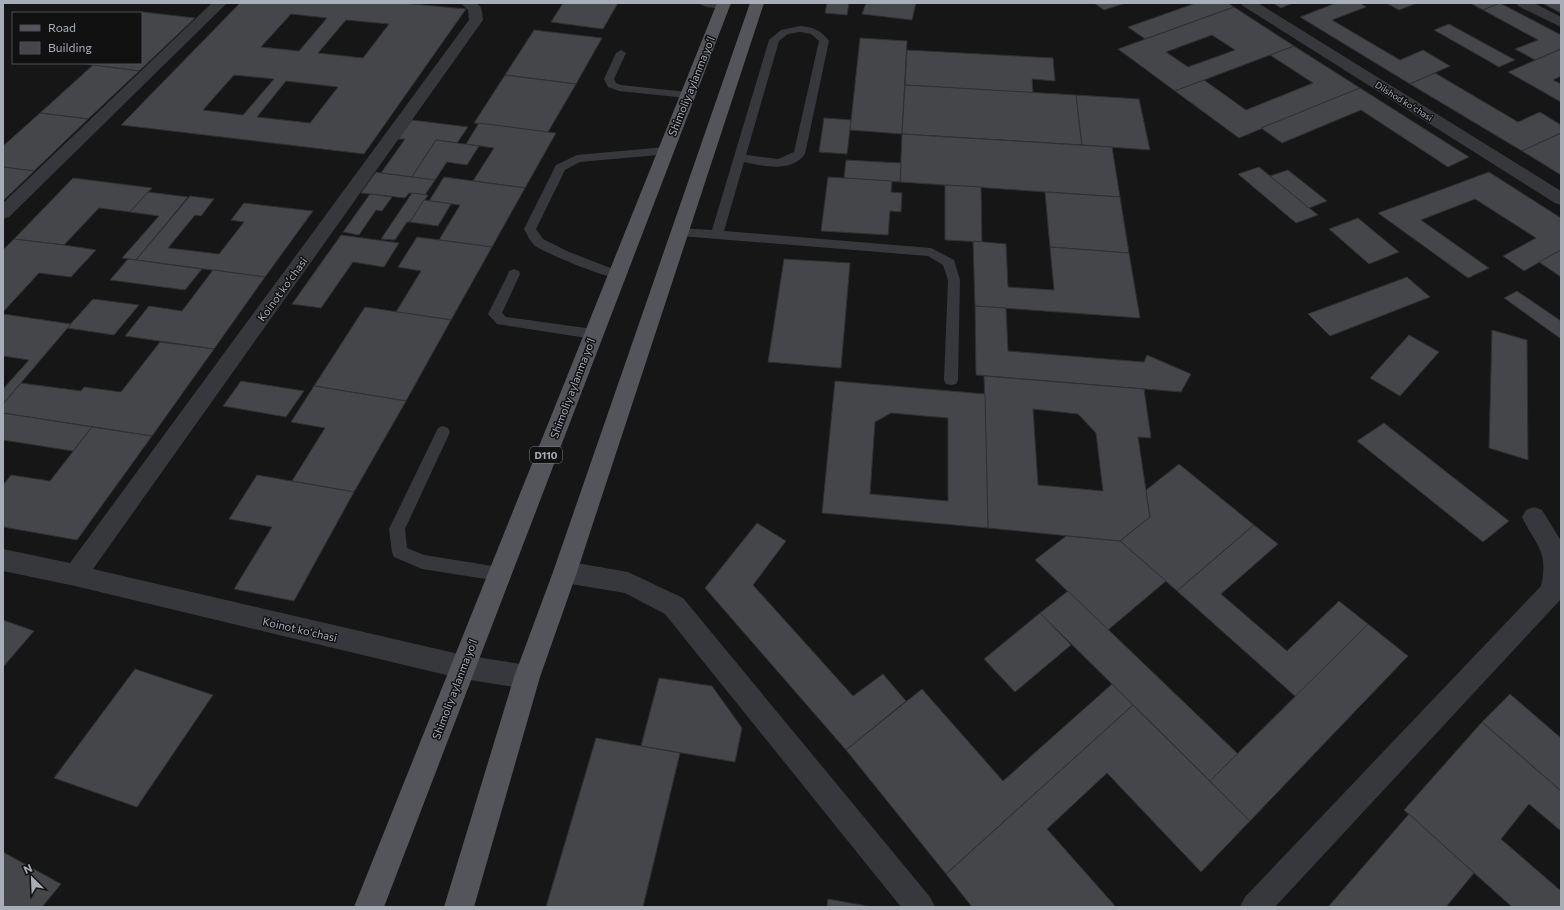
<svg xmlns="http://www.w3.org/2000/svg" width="1564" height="910" viewBox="0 0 1564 910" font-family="Commissioner,sans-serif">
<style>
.building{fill:#45464a;stroke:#303033;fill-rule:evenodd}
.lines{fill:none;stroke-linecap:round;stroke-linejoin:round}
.lane{fill:#37383c;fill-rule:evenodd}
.street{fill:#37383c;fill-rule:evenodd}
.primary{fill:#53555b;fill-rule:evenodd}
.labels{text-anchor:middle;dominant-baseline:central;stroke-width:3;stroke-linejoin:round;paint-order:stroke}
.far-street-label{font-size:9px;fill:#a8adb7;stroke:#111112}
.shield{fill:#111112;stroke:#7b7e86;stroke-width:1}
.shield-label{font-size:10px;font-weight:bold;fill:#a8adb7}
.street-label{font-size:11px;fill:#a8adb7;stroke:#111112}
</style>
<rect width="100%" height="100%" fill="#161617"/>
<!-- building -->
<g class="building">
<path d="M240,3H402L466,9L364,154L121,125ZM291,14L327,18L299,51L261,47ZM346,20L389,24L363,58L318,53ZM234,75L274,79L243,115L203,110ZM286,81L338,87L310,123L257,117Z"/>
<polygon points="563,3 618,3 603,29 551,22"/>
<polygon points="827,3 849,3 847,15 825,13"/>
<polygon points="866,3 916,3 912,20 862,14"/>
<polygon points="1094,3 1126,3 1104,10"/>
<polygon points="1196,3 1228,3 1234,7 1145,39 1128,27"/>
<polygon points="1273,3 1293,3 1281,8"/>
<polygon points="1336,3 1360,3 1366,7 1332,20 1400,60 1423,50 1450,66 1410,84 1300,17"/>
<polygon points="1386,3 1417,3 1399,10"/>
<polygon points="1470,3 1500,3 1483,10"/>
<polygon points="1500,3 1561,35 1561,49 1535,60 1515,49 1538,40 1483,10"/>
<polygon points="1542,3 1561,3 1561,13"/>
<path d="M1234,7L1294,46L1175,91L1118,49ZM1212,35L1235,50L1188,67L1166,52Z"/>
<polygon points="143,12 195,18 139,71 76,63 141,63 141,14"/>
<polygon points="1449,24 1515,60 1499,67 1434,30"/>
<polygon points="534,30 602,38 576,84 505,75"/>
<polygon points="860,38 907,41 902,134 850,130"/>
<polygon points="1294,46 1360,88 1239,138 1175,91 1204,80 1246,110 1313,83 1270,55"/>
<polygon points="1561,49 1561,76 1553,80 1561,84 1561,102 1508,72"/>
<polygon points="907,50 1053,58 1055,81 1032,79 1033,93 905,85"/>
<polygon points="93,65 139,71 88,119 40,113"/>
<polygon points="1435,73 1518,122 1540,112 1561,125 1561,133 1522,151 1410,84"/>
<polygon points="505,75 576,84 548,132 474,123"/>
<polygon points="905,85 1076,95 1082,145 902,134"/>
<polygon points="1360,88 1469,157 1448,167 1361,110 1282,143 1261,128"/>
<polygon points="1076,95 1139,99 1150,150 1082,145"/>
<polygon points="40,113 88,119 34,171 3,167 3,146"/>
<polygon points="824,118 851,120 847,154 819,152"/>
<polygon points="412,120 468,127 457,143 436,140 412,177 381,173 405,139 398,139"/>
<polygon points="479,123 556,133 525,188 473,181 494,148 466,144"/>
<polygon points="1561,133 1561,175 1522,151"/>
<polygon points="902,134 1112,147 1120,197 900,182"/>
<polygon points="436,140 479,146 467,165 447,162 435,180 412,177"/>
<polygon points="846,160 901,163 900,182 844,178"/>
<polygon points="3,167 34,171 3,201"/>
<polygon points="1259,167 1270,176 1318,215 1296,223 1238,174"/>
<polygon points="1288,170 1327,201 1309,208 1270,176"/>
<polygon points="376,172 381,173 435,180 425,195 409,193 405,198 361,193"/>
<polygon points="1489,172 1561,218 1561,250 1524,271 1503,256 1536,238 1475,199 1421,220 1489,268 1468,278 1378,213"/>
<polygon points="444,177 525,188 492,247 439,240 460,205 429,201"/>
<polygon points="828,177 892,181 891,192 902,193 901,212 890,211 888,235 821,231"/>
<polygon points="73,178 152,188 130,212 99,208 64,245 14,239"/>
<polygon points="945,185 981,187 982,242 945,240"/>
<polygon points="148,192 188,197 136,260 122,258 159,216 130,212"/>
<polygon points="1045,192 1120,197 1129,253 1050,247"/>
<polygon points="412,193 428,195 410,222 407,222 395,240 381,239"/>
<polygon points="370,194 392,197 382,211 376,210 359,235 343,232"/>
<polygon points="190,196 214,199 201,216 195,215 168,248 219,254 244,222 231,220 244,203 313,211 265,277 136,260"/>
<polygon points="424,200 451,204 438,226 410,222"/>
<polygon points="1358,218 1399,252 1369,264 1329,229"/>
<polygon points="341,235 399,243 384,267 353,262 321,308 292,304"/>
<polygon points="417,237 492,247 451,320 396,312 421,271 398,267"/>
<polygon points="14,239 64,245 96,250 71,277 39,273 3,312 3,250"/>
<polygon points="973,241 1006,244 1008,287 1054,290 1050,247 1129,253 1140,318 975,306"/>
<polygon points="1561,250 1561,277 1539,262"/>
<polygon points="128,259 136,260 202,269 185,290 110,280"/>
<polygon points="784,259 850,263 841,368 768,362"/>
<polygon points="213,270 265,277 214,349 125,336 149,306 182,311"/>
<polygon points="1407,277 1430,297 1330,336 1308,314"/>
<polygon points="1517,291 1561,321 1561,339 1504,298"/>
<polygon points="93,299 139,305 114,335 67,328"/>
<polygon points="975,306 1006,308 1008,351 1144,362 1147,355 1191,374 1181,392 976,375"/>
<polygon points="365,307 451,320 406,401 314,386"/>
<polygon points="3,314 71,324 3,404 3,389 29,360 3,356"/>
<polygon points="1492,330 1527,340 1528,460 1489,448"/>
<polygon points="1409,335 1439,352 1400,396 1370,378"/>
<polygon points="160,342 214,349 152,436 3,413 3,404 21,383 81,391 84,387 121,392"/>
<path d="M984,376L1144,389L1151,438L1138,437L1150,517L1120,541L988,528ZM1033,409L1078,414L1096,433L1103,491L1038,485Z"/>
<polygon points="241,381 304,391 286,417 223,406"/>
<path d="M835,381L985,394L988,528L822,513ZM891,413L948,418V501L870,494L875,422Z"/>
<polygon points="314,386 406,401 354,492 292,481 325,428 291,422"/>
<polygon points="3,413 92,427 73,451 3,440"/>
<polygon points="1384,423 1509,521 1483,542 1357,441"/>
<polygon points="92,427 152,436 77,540 3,527 3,485 11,475 50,481"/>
<polygon points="1179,464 1254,525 1177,591 1120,541 1150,517 1146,490"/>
<polygon points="257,475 354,492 294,601 234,589 272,527 229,519"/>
<polygon points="757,523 786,541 753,585 853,696 883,674 906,701 846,750 705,588"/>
<polygon points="1254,525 1278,544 1221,594 1287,651 1339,601 1368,624 1296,697 1177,591"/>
<polygon points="1066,536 1120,541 1166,581 1108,630 1035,560"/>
<polygon points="1068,591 1238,754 1210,781 1040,613"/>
<polygon points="1040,613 1071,645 1015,692 984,659"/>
<polygon points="3,620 34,631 3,667"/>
<polygon points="1368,624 1408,656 1250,821 1210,781"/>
<polygon points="135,669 213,695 137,807 54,778"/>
<polygon points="659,678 712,686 742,728 735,762 641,746"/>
<polygon points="1112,684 1133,705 946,874 846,750 922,689 1003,781"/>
<polygon points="1510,694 1561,738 1561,791 1482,722"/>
<polygon points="1133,705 1250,821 1201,872 1107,773 1047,829 1116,907 972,907 946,874"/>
<polygon points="1482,722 1561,791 1561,831 1529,804 1501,839 1561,891 1561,907 1512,907 1404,810"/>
<polygon points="596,738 680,753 643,907 546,907"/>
<polygon points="1409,814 1474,873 1446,907 1328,907"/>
<polygon points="3,852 61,884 42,907 3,907"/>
<polygon points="828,899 873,907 827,907"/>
</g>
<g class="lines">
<!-- lane -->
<g class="lane">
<path d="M698,3H727L728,5C723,10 703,8 698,3Z"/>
<path d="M800,26C813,27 821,30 829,41L805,154C792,173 762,166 744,162L724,231L931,248L954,260L960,280L958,380L956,384L951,385L946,384L944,380L948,280L943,265L928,256L680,236L676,235L674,232L676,229L680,228L712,230L769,40L781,30ZM800,32L811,34L819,41L794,152L778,159L746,155L779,41L788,34Z"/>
<polygon points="621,50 626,53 614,79 616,83 621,85 687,92 692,95 687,98 619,91 608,87 604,79 616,53"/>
<path d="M665,147L669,148L671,151L669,154L580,162L565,170L536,229L543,239L569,252L621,272L622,275L621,278C612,281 542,252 534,245C530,241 527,234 524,229L556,165L577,155Z"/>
<polygon points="514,269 519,271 520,274 502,313 506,317 593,329 598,330 600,334 598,338 593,339 497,324 488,314 508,274 509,271"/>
<polygon points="443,426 448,428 450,432 405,529 407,548 424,555 499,567 505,569 507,574 505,579 499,581 422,569 394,557 392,552 389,529 438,428"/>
</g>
<!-- street -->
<g class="street">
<polygon points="212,3 227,3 9,217 3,219 3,203"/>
<path d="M461,3C478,3 482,1 483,20L93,569L463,655L527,665L536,668L540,677L536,686L527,689L463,679L75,586L3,571V549L70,563L469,20L468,10Z"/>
<polygon points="1241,3 1258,3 1561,191 1561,205 1555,203 1243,6"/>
<polygon points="1516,3 1534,3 1561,17 1561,27 1518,6"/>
<path d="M1534,507L1542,510L1561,541V599L1275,907H1240L1245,897L1541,586C1549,551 1536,546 1522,517L1526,510Z"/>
<polygon points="565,561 628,572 683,598 930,897 935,907 901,907 665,614 625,593 565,583 557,580 553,572 557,564"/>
</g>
<!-- primary -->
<g class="primary">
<polygon points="717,3 731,3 384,907 354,907"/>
<polygon points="750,3 764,3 577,572 540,677 474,907 444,907 514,677 553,572"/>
</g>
</g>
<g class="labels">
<!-- far-street labels -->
<g class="far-street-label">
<text transform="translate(1404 101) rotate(32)">Dilshod koʻchasi</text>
</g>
<!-- shield labels -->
<rect class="shield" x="530" y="447" width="32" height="16" rx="3"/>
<g class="shield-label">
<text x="546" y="455">D110</text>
</g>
<!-- street labels -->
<g class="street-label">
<text transform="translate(691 86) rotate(-68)">Shimoliy aylanma yoʻl</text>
<text transform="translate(282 289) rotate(-54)">Koinot koʻchasi</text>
<text transform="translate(572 388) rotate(-69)">Shimoliy aylanma yoʻl</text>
<text transform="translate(300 629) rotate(13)">Koinot koʻchasi</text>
<text transform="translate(454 689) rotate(-69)">Shimoliy aylanma yoʻl</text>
</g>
</g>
<!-- border -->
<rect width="1564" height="910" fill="none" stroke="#a8adb7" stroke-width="8"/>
<!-- legend -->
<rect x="12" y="12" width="130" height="52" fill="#111112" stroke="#4d4f54"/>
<rect x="20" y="25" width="20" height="6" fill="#53555b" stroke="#4d4f54"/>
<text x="48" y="32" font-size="12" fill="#a8adb7">Road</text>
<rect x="20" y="42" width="20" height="12" fill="#45464a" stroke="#4d4f54"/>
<text x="48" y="52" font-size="12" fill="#a8adb7">Building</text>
<!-- north arrow -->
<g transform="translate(32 878) rotate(336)" stroke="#111112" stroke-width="3" paint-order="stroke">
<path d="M0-3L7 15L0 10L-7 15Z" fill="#a8adb7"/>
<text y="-6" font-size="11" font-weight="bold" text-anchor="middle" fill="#a8adb7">N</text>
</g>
</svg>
